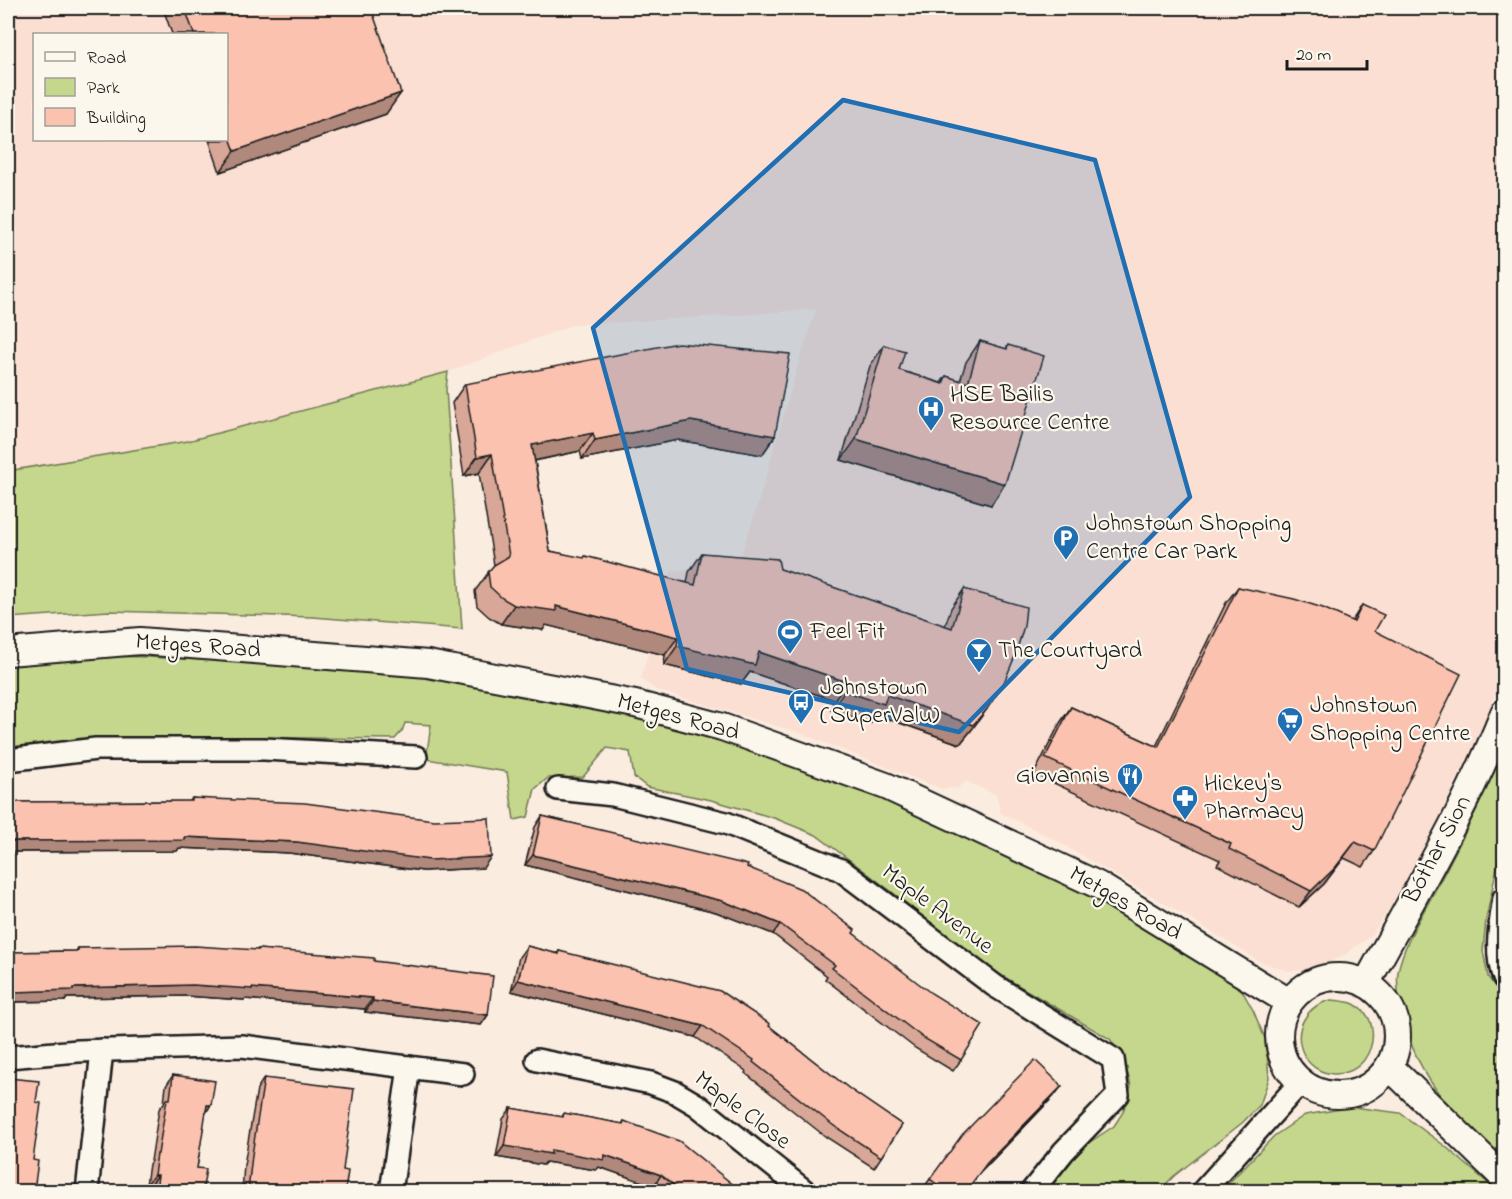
<svg xmlns="http://www.w3.org/2000/svg" width="1512" height="1199" viewBox="0 0 1512 1199" font-family="'Indie Flower',sans-serif">
<style>
.built{fill:#fbdfd2;fill-rule:evenodd}
.green{fill:#c5d78c;stroke:#707a54;stroke-width:1.5}
.lines{fill:none;stroke-linecap:round;stroke-linejoin:round}
.minor-casing{stroke:#1c1c1c;stroke-width:26}
.tertiary-casing{stroke:#1c1c1c;stroke-width:30}
.minor{stroke:#fbf7ec;stroke-width:21}
.tertiary{stroke:#fbf7ec;stroke-width:26}
.wall{fill:#d8a797;stroke:#1c1c1c;stroke-width:1.5}
.shaded-wall{fill:#b0887b;stroke:#1c1c1c;stroke-width:1.5}
.building{fill:#fbc2b0;stroke:#1c1c1c;stroke-width:1.5}
.marked{fill:#1f6fb2;fill-opacity:0.2;stroke:#1f6fb2;stroke-width:4.5;stroke-linejoin:round}
.labels{text-anchor:middle;dominant-baseline:central;stroke-width:4.5;stroke-linejoin:round;paint-order:stroke}
.poi-label{font-size:24px;fill:#1c1c1c;stroke:#fbf7ec;text-anchor:start}
.street-label{font-size:24px;fill:#1c1c1c;stroke:#fbf7ec}
</style>
<rect width="100%" height="100%" fill="#fbece0"/>
<filter id="ink" filterUnits="userSpaceOnUse"><feTurbulence type="fractalNoise" baseFrequency=".0167" numOctaves="2"/><feDisplacementMap in="SourceGraphic" scale="12" xChannelSelector="R" yChannelSelector="G"/><feConvolveMatrix kernelMatrix="1 2 1 2 8 2 1 2 1" color-interpolation-filters="sRGB"/></filter>
<g filter="url(#ink)">
<!-- built -->
<path class="built" d="M8,8H1504V499L1499,528L1504,531V669L1483,727L1431,834L1394,902L1372,935L1346,954L1315,970L1287,971L1259,961L1181,913L1048,836L1001,813L996,795L966,781L958,788L942,789L797,732L656,690L641,679L671,572L740,557L756,510L800,358L816,309L743,315L572,325L448,372L188,441L8,471ZM34,34H226V140H34Z"/>
<!-- green -->
<g class="green">
<polygon points="448,372 446,389 462,629 313,617 109,611 8,618 8,471 188,441"/>
<polygon points="98,656 147,657 350,668 415,675 625,714 692,729 830,775 931,817 1051,874 1140,923 1240,987 1253,1010 1266,1041 1269,1078 1260,1105 1242,1123 1174,1176 1159,1191 1046,1191 1084,1146 1114,1126 1123,1112 1131,1086 1124,1060 1110,1039 982,964 891,891 816,835 774,818 711,800 647,787 634,777 630,752 607,748 583,777 548,778 535,789 528,817 514,820 507,772 426,759 431,725 405,723 402,731 395,739 219,737 8,748 8,661"/>
<path d="M1504,750V833L1486,919L1483,951L1488,977L1504,999V1159C1457,1117 1421,1085 1404,1022C1400,1006 1396,989 1398,972C1403,944 1425,910 1438,885C1462,840 1484,796 1504,750Z"/>
<path d="M1331,1000C1339,1001 1347,1001 1354,1004C1376,1015 1377,1042 1364,1060C1348,1081 1314,1078 1303,1053C1292,1028 1308,1005 1331,1000Z"/>
<polygon points="1353,1107 1400,1113 1445,1146 1497,1191 1221,1191 1274,1136 1305,1115"/>
</g>
<g class="lines">
<!-- minor casing -->
<g class="minor-casing">
<g id="minor">
<polyline points="8,760 96,749 264,749 416,757"/>
<polyline points="558,789 613,795 726,823 841,870 995,986 1113,1059 1118,1095 1064,1151 1031,1192"/>
<path d="M1504,898C1500,924 1494,953 1504,978"/>
<polyline points="8,1057 78,1051 242,1046 463,1074"/>
<polyline points="537,1060 651,1083 675,1092 697,1105 806,1192"/>
<polyline points="87,1192 102,1050"/>
<polyline points="391,1192 409,1067"/>
<polyline points="1202,1192 1300,1083"/>
</g>
</g>
<!-- tertiary casing -->
<g class="tertiary-casing">
<g id="tertiary">
<polyline points="8,652 140,641 428,664 635,704 722,727 886,786 1098,885 1289,1002"/>
<circle cx="1338" cy="1036" r="59"/>
<path d="M1366,984C1414,895 1467,807 1504,713"/>
<polyline points="1389,1066 1504,1178"/>
</g>
</g>
<!-- minor -->
<use href="#minor" class="minor"/>
<!-- tertiary -->
<use href="#tertiary" class="tertiary"/>
</g>
<!-- wall -->
<g class="wall">
<polygon points="163,8 371,8 386,114 220,172 209,140 226,140 226,34 172,34"/>
<polygon points="980,341 1006,349 1008,345 991,505 841,460 870,366 884,345 899,370 941,383 946,376 960,381 966,362"/>
<polygon points="465,384 775,436 762,455 678,440 582,459 580,451 535,461 550,551 687,583 689,572 702,553 780,569 945,626 951,608 964,589 973,728 960,744 877,715 871,723 831,710 834,700 750,672 741,684 664,665 665,655 546,625 543,630 501,624 489,617 477,606 475,591 494,565 479,473 464,476 452,403"/>
<polygon points="1238,587 1352,621 1362,605 1375,631 1374,851 1363,867 1344,858 1324,884 1299,907 1217,865 1220,860 1034,774 1060,723 1071,707 1156,746 1226,603"/>
<polygon points="192,798 483,868 423,871 289,853 179,848 177,851 8,852 8,806 11,802 190,801"/>
<polygon points="542,816 747,867 853,933 961,1060 953,1071 915,1048 825,979 827,976 773,934 716,912 525,865 535,827"/>
<polygon points="527,946 557,954 559,951 769,1026 851,1090 902,1125 874,1168 826,1137 745,1073 746,1071 695,1037 511,991 519,957"/>
<polygon points="78,948 257,950 258,949 374,961 488,1015 481,1025 365,1012 365,1009 245,999 244,1000 185,996 67,998 65,1001 10,1002 8,952 76,951"/>
<polygon points="173,1075 211,1105 205,1113 197,1168 203,1187 242,1191 244,1165 257,1089 264,1078 343,1170 345,1191 149,1191 150,1186 146,1185 149,1164 151,1161 159,1109 164,1103 166,1086"/>
<polygon points="1054,1096 979,1174 966,1191 924,1191 922,1190 930,1179"/>
<polygon points="511,1108 562,1117 564,1113 622,1124 624,1121 741,1191 661,1191 654,1186 599,1167 596,1170 546,1162 543,1165 496,1157 503,1119"/>
</g>
<!-- shaded-wall -->
<g class="shaded-wall">
<polygon points="401,93 386,114 220,172 235,151"/>
<polygon points="691,421 775,436 762,455 678,440 582,459 595,440"/>
<polygon points="593,433 580,451 519,464 532,445"/>
<polygon points="856,439 1005,484 991,505 841,460"/>
<polygon points="492,454 479,473 464,476 477,457"/>
<polygon points="514,605 556,606 678,637 665,655 546,625 543,630 501,624"/>
<polygon points="677,646 759,652 847,682 834,700 750,672 741,684 664,665"/>
<polygon points="844,691 887,695 987,709 973,728 960,744 877,715 871,723 831,710"/>
<polygon points="185,837 297,842 491,857 483,868 423,871 289,853 179,848 177,851 8,852 8,847 11,841"/>
<polygon points="1355,842 1324,884 1299,907 1311,891"/>
<polygon points="533,855 723,901 780,924 773,934 716,912 525,865"/>
<polygon points="518,980 703,1026 695,1037 511,991"/>
<polygon points="193,985 252,988 373,998 365,1009 245,999 244,1000 185,996 67,998 65,1001 10,1002 8,1005 8,997 14,992 73,988"/>
<polygon points="373,1001 488,1015 481,1025 365,1012"/>
<polygon points="1062,1086 1054,1096 979,1174 966,1191 987,1163"/>
<polygon points="207,1105 211,1105 204,1116"/>
<polygon points="504,1146 605,1155 661,1175 654,1186 599,1167 596,1170 546,1162 543,1165 496,1157"/>
<polygon points="154,1175 158,1175 150,1186 146,1185"/>
</g>
<!-- building -->
<g class="building">
<polygon points="185,8 371,8 401,93 235,151 226,127 226,34 194,34"/>
<polygon points="980,341 1007,349 1008,345 1044,356 1005,484 856,439 884,345 905,351 899,370 943,384 946,376 968,383"/>
<polygon points="678,343 790,354 775,436 691,421 595,440 593,433 532,445 550,551 584,558 585,556 695,585 702,553 778,559 780,569 952,628 964,589 1026,607 1024,626 1015,656 1003,685 987,709 973,725 887,695 884,704 844,691 847,682 759,652 755,665 677,646 678,637 556,606 556,611 514,605 502,598 490,587 488,572 494,565 509,556 492,454 477,457 465,384"/>
<polygon points="1238,587 1294,599 1323,608 1354,622 1362,605 1384,615 1375,631 1461,674 1374,851 1355,842 1335,868 1311,891 1229,849 1231,844 1045,758 1071,707 1158,747"/>
<polygon points="192,798 305,803 434,820 489,818 491,857 430,860 297,842 185,837 185,840 11,841 11,802 192,801"/>
<polygon points="542,816 748,865 747,867 801,889 855,930 853,933 931,993 983,1025 961,1060 922,1037 832,968 835,965 780,924 723,901 533,855"/>
<polygon points="195,946 258,950 258,949 374,958 374,961 493,976 488,1015 373,1001 373,998 252,988 252,989 193,985 73,988 73,990 14,992 14,996 8,997 8,952 78,951 78,948"/>
<polygon points="527,946 559,954 559,951 720,991 770,1024 769,1026 851,1090 902,1125 881,1157 834,1126 753,1062 754,1060 703,1026 518,980"/>
<polygon points="1035,1060 1062,1086 987,1163 966,1191 946,1191 930,1179 962,1135"/>
<polygon points="173,1075 215,1081 211,1105 207,1105 197,1168 206,1169 203,1187 244,1191 156,1191 158,1175 154,1175 157,1154 158,1154 167,1099 170,1099"/>
<polygon points="8,1078 39,1081 36,1102 41,1103 33,1160 38,1161 34,1191 8,1191"/>
<polygon points="264,1078 354,1089 343,1170 348,1171 345,1191 248,1191 252,1155"/>
<polygon points="511,1108 563,1117 564,1113 623,1124 624,1121 679,1141 741,1191 681,1191 661,1175 605,1155 604,1160 551,1150 551,1154 504,1146"/>
</g>
</g>
<!-- marked area -->
<path class="marked" d="M843,100L1095,160L1190,497L959,732L687,669L593,328Z"/>
<!-- icons -->
<defs>
<g id="hospital-pin" transform="scale(1.35)"><path d="M0 17L-7.5 6A9.5 9.5 0 1 1 7.5 6Z" fill="#1f6fb2" stroke="#fbf7ec"/><path d="M-5-5h3v3.5h4V-5h3V5h-3V1.5h-4V5h-3Z" fill="#fff"/></g>
<g id="parking-pin" transform="scale(1.35)"><path d="M0 17L-7.5 6A9.5 9.5 0 1 1 7.5 6Z" fill="#1f6fb2" stroke="#fbf7ec"/><path d="M-3.5-5.5H1a3.5 3.5 0 0 1 0 7H-1V5.5H-3.5ZM-1-3.4V-.6H.8a1.4 1.4 0 0 0 0-2.8Z" fill="#fff"/></g>
<g id="stadium-pin" transform="scale(1.35)"><path d="M0 17L-7.5 6A9.5 9.5 0 1 1 7.5 6Z" fill="#1f6fb2" stroke="#fbf7ec"/><path d="M0-5a6.5 5 0 1 0 0 10a6.5 5 0 1 0 0-10ZM-3.5-1.8h7v3.6h-7Z" fill="#fff"/></g>
<g id="bar-pin" transform="scale(1.35)"><path d="M0 17L-7.5 6A9.5 9.5 0 1 1 7.5 6Z" fill="#1f6fb2" stroke="#fbf7ec"/><path d="M-6-5H6L.8 .8V4.5H3.5V6h-7V4.5H-.8V.8Z" fill="#fff"/></g>
<g id="bus-pin" transform="scale(1.35)"><path d="M0 17L-7.5 6A9.5 9.5 0 1 1 7.5 6Z" fill="#1f6fb2" stroke="#fbf7ec"/><path d="M-5-6H5V4H4V6H2V4H-2V6H-4V4H-5ZM-3.5-4V0h7V-4ZM-3.5 1.2v1.5H-2V1.2ZM2 1.2v1.5H3.5V1.2Z" fill="#fff"/></g>
<g id="supermarket-pin" transform="scale(1.35)"><path d="M0 17L-7.5 6A9.5 9.5 0 1 1 7.5 6Z" fill="#1f6fb2" stroke="#fbf7ec"/><path d="M-6-5.5h2.5l.6 2H6L4.5 2H-2.5L-4.4-4H-6ZM-1.5 3.2a1.3 1.3 0 1 0 .1 0ZM3 3.2a1.3 1.3 0 1 0 .1 0Z" fill="#fff"/></g>
<g id="restaurant-pin" transform="scale(1.35)"><path d="M0 17L-7.5 6A9.5 9.5 0 1 1 7.5 6Z" fill="#1f6fb2" stroke="#fbf7ec"/><path d="M-5-6h1v4h1v-4h1v4h1v-4h1v5L-1.5 .5V6h-2V.5L-5-1ZM5-6V6H3V1.5H1.5Q1.5-4 5-6Z" fill="#fff"/></g>
<g id="pharmacy-pin" transform="scale(1.35)"><path d="M0 17L-7.5 6A9.5 9.5 0 1 1 7.5 6Z" fill="#1f6fb2" stroke="#fbf7ec"/><path d="M-2-6h4v4h4v4h-4v4h-4v-4h-4v-4h4Z" fill="#fff"/></g>
</defs>
<g fill-rule="evenodd">
<use href="#hospital-pin" x="931" y="409"/>
<use href="#parking-pin" x="1066" y="538"/>
<use href="#stadium-pin" x="790" y="632"/>
<use href="#bar-pin" x="979" y="651"/>
<use href="#bus-pin" x="801" y="702"/>
<use href="#supermarket-pin" x="1290" y="720"/>
<use href="#restaurant-pin" x="1130" y="776"/>
<use href="#pharmacy-pin" x="1185" y="798"/>
</g>
<g class="labels">
<!-- poi labels -->
<g class="poi-label">
<text x="950" y="395">HSE Bailis<tspan x="950" dy="28">Resource Centre</tspan></text>
<text x="1086" y="524">Johnstown Shopping<tspan x="1086" dy="28">Centre Car Park</tspan></text>
<text x="810" y="632">Feel Fit</text>
<text x="998" y="651">The Courtyard</text>
<text x="820" y="688">Johnstown<tspan x="820" dy="28">(SuperValu)</tspan></text>
<text x="1310" y="706">Johnstown<tspan x="1310" dy="28">Shopping Centre</tspan></text>
<text x="1110" y="776" text-anchor="end">Giovannis</text>
<text x="1204" y="784">Hickey's<tspan x="1204" dy="28">Pharmacy</tspan></text>
</g>
<!-- street labels -->
<g class="street-label">
<text transform="translate(198 647) rotate(4)">Metges Road</text>
<text transform="translate(678 718) rotate(15)">Metges Road</text>
<text transform="translate(1438 850) rotate(-62)">Bóthar Sion</text>
<text transform="translate(1125 904) rotate(30)">Metges Road</text>
<text transform="translate(937 910) rotate(37)">Maple Avenue</text>
<text transform="translate(742 1111) rotate(37)">Maple Close</text>
</g>
</g>
<!-- margin -->
<rect width="1512" height="1199" fill="none" stroke="#fbf7ec" stroke-width="30"/>
<rect x="15" y="15" width="1482" height="1169" fill="none" stroke="#1c1c1c" stroke-width="2" filter="url(#ink)"/>
<!-- legend -->
<rect x="33" y="33" width="195" height="108" fill="#fbf7ec" stroke="#a29f99" stroke-width="1.5"/>
<rect x="45" y="52" width="30" height="9" fill="#fbf7ec" stroke="#a29f99" stroke-width="1.5"/>
<text x="87" y="63" font-size="18" fill="#1c1c1c">Road</text>
<rect x="45" y="78" width="30" height="18" fill="#c5d78c" stroke="#a29f99" stroke-width="1.5"/>
<text x="87" y="93" font-size="18" fill="#1c1c1c">Park</text>
<rect x="45" y="108" width="30" height="18" fill="#fbc2b0" stroke="#a29f99" stroke-width="1.5"/>
<text x="87" y="123" font-size="18" fill="#1c1c1c">Building</text>
<!-- scale -->
<path d="M1287 60v9h80v-9" fill="none" stroke="#1c1c1c" stroke-width="3"/>
<text x="1296" y="60" font-size="18" fill="#1c1c1c" stroke="#fbf7ec" stroke-width="4.5" paint-order="stroke">20 m</text>
</svg>
